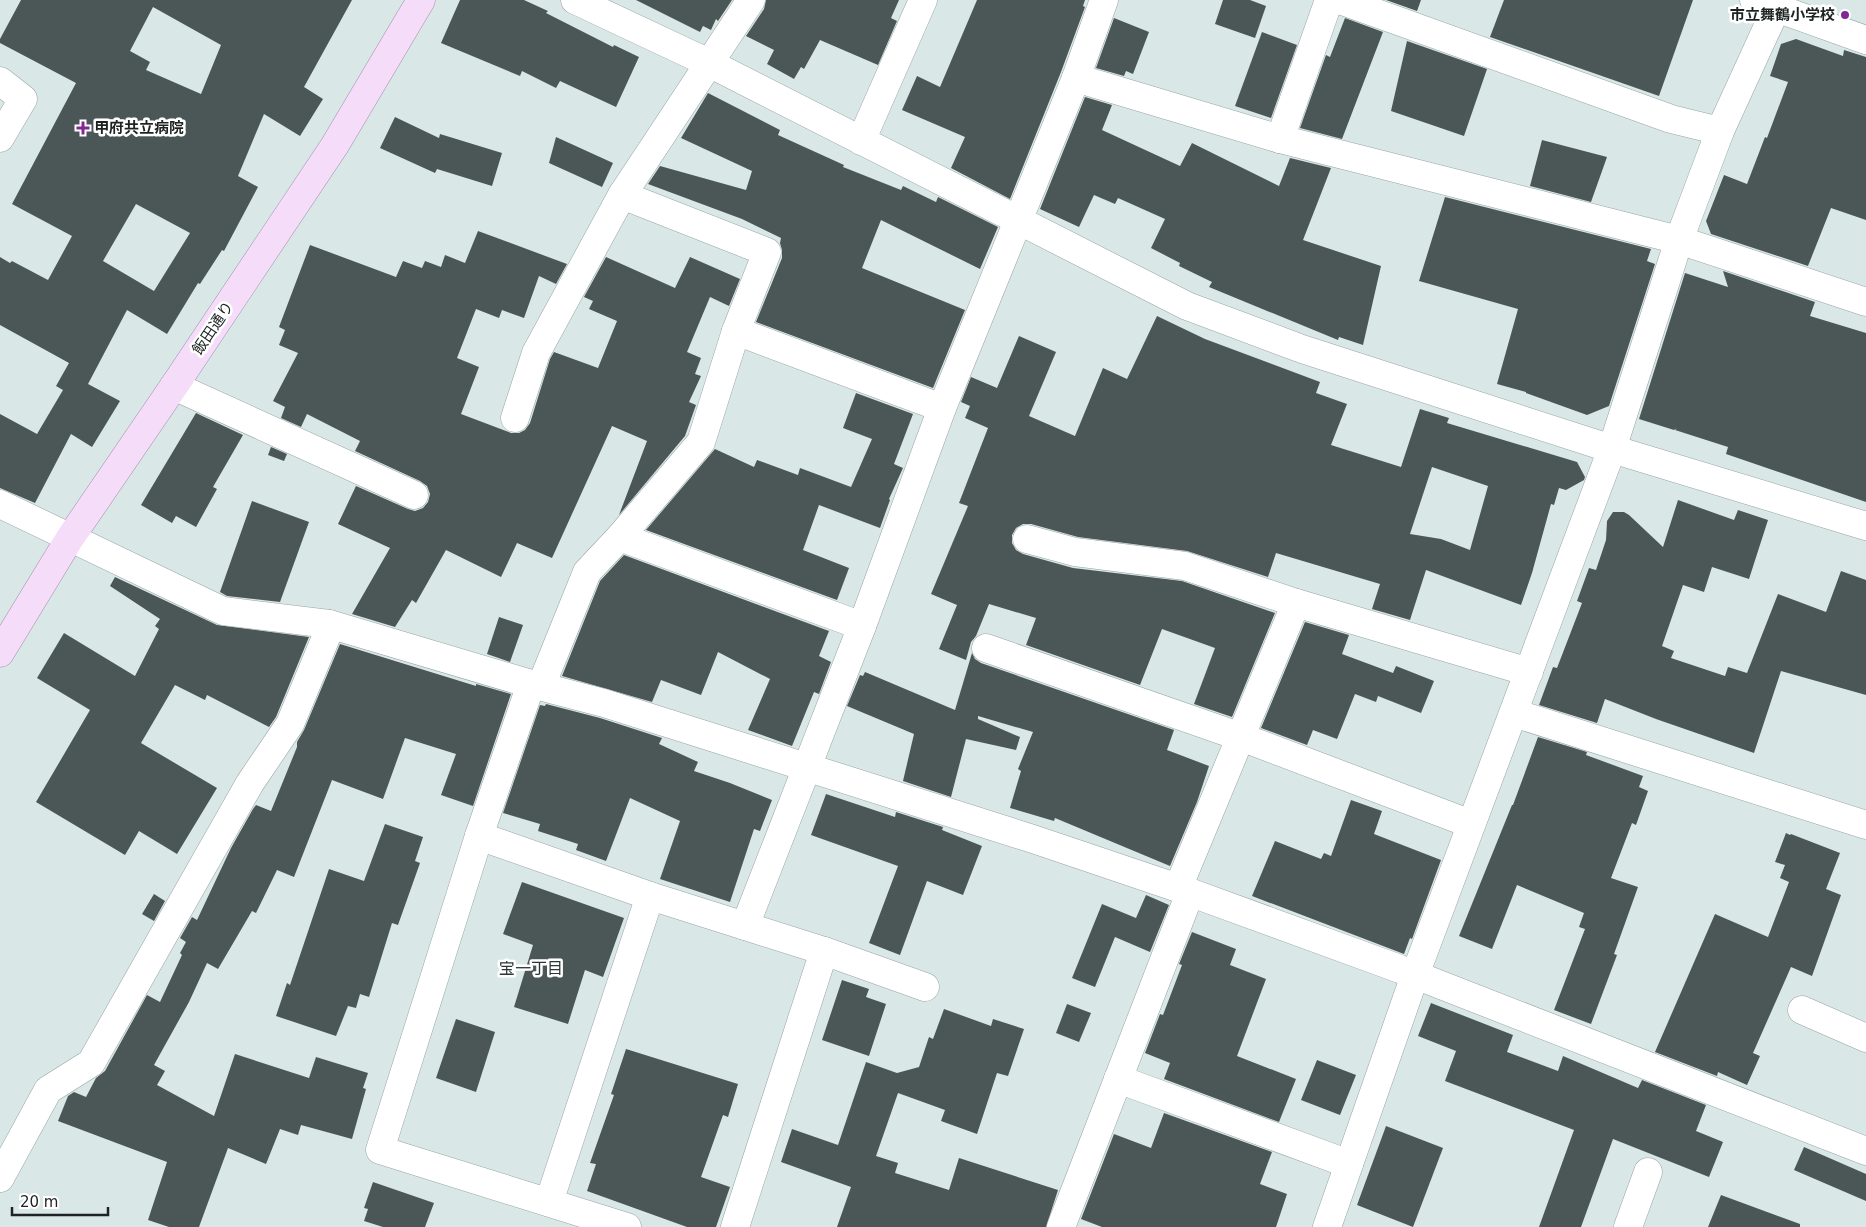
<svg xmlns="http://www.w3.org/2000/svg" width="1866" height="1227" viewBox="0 0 1866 1227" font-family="'DejaVu Sans','Noto Sans JP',sans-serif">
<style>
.building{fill:#4b5756;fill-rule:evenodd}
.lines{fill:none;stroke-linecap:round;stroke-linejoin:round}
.minor-casing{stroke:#97a5a4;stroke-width:29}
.major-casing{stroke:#a58eac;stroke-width:29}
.minor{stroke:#fff;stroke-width:28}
.major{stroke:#f5ddfa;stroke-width:28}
.poi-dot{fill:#822895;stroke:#fff;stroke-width:2}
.labels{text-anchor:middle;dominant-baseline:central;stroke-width:5;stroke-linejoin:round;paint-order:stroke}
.poi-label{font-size:15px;font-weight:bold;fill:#1d2322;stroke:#fff;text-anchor:end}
.street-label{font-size:15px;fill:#1d2322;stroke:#fff}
.neighbourhood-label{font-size:16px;fill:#2b3736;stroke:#fff}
</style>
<rect width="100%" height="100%" fill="#d9e8e7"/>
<!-- building -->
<g class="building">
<path d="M21,0H352L304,87L323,99L300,136L264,114L238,176L258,187L224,251L222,250L200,284L198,283L167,334L127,310L88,384L120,401L92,447L71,434L35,503L0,488V414L37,434L63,390L56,386L69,363L0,325V257L10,263L12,261L48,280L72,236L12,204L76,83L0,43V39ZM153,7L221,45L201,94L146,70L150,62L130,51ZM136,204L190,233L154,291L103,261Z"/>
<polygon points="460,0 524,0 548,11 546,13 613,47 614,45 639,57 616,107 560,81 556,88 522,71 520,76 441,43"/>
<polygon points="636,0 732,0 718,21 716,19 711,30 703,26 700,32"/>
<polygon points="766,0 899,0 891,18 897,21 878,65 820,40 804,69 801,67 794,79 767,64 774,50 746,36 764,9"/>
<polygon points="977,0 1085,0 1083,6 1085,7 1061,72 1010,199 951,168 965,137 902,110 917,76 940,87"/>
<polygon points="1223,0 1250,0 1266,6 1255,38 1215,24"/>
<polygon points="1386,0 1421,0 1417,11"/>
<polygon points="1504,0 1693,0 1659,96 1490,37"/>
<polygon points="1114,18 1149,32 1133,74 1126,71 1124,76 1096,68"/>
<polygon points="1345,18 1383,32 1342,139 1300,128 1326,55 1330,57"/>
<polygon points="1262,32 1297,45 1271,118 1235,106"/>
<polygon points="1796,39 1843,56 1844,50 1866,57 1866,220 1831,208 1808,266 1711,234 1706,221 1724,175 1747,184 1765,137 1767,138 1788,82 1770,76 1781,44"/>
<polygon points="1407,41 1487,69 1464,136 1391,111"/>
<polygon points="708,93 780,130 778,135 844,165 843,167 901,190 903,186 936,202 938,197 998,227 980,269 881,220 862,268 965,310 933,388 756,322 782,258 782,250 780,243 781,238 742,219 648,184 660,166 746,190 752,171 681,138"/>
<polygon points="1085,97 1112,105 1102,130 1180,166 1192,143 1279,186 1290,158 1331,168 1303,240 1381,266 1363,345 1339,337 1338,340 1209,287 1212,282 1179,266 1180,263 1151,248 1165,219 1118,198 1115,204 1094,195 1079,227 1040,209"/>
<polygon points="395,117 439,138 440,134 502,153 492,186 437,169 435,173 380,148"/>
<polygon points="556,137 613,163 602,187 549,163"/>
<polygon points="1542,140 1607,157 1591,202 1530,186"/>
<polygon points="1445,197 1651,249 1647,261 1655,264 1609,406 1587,415 1526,393 1526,392 1497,384 1518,309 1419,281"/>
<polygon points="478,231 567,264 556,284 539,276 524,318 502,310 499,318 476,309 457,358 479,367 461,414 511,433 519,433 525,430 530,423 550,359 554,352 598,368 617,321 589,309 593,301 584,297 606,257 675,288 690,257 740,279 729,306 710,297 687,352 701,358 695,374 701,376 689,402 696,405 685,436 619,515 647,441 612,426 552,558 517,543 501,577 446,550 416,603 412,600 395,627 352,614 390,548 338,524 356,486 408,509 415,511 423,508 428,502 430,494 427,486 420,481 355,451 360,441 307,414 301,427 281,418 285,407 273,401 298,353 279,345 285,330 279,327 310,245 396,277 403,261 422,268 425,261 441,267 445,255 465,263"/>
<polygon points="1723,271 1815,302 1810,316 1866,333 1866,502 1726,454 1728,447 1675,430 1677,428 1674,430 1639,419 1685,273 1728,287"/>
<path d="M1157,316L1205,339L1320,382L1316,393L1347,404L1331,445L1401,467L1420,409L1449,418L1447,423L1577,462L1585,477L1584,480L1566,490L1559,488L1554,505L1551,504L1532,573L1521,605L1426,570L1410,620L1372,609L1380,584L1276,553L1268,577L1187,551L1078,537L1031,524H1023L1016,528L1012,535V543L1016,550L1023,554L1073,568L1182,581L1275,613L1232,717L1194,704L1215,648L1162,629L1140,685L1026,645L1036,618L989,604L976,636L971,642L966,660L939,649L957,605L931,594L968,506L959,503L988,428L965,418L970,406L961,402L971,377L997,388L1019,336L1056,352L1029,416L1075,436L1103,368L1127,379ZM1432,467L1488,486L1470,550L1441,539L1410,534Z"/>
<polygon points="856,393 913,414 894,464 903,468 889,499 890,500 880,528 819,505 803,550 849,568 837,600 646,530 715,449 754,467 757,460 798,475 800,468 851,487 872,439 843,428"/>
<polygon points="196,413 243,435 213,487 217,489 196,527 176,516 172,523 141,505"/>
<polygon points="271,447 287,454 284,461 268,455"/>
<polygon points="1678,500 1734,520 1738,510 1768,520 1749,579 1712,567 1704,592 1683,585 1662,646 1674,651 1671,658 1725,676 1728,667 1747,673 1778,594 1826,612 1841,571 1866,580 1866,695 1781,671 1754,753 1656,719 1605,699 1597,723 1539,705 1553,667 1557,668 1582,603 1577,601 1589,568 1596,570 1606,540 1607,521 1613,512 1624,512 1629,515 1663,547"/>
<polygon points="252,501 309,522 280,602 227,596 220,592"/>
<polygon points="624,555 829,631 819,656 831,662 819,694 814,692 792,746 748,730 770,679 718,652 701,695 661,680 652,702 562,676 600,581"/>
<polygon points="115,577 217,625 309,637 276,717 269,727 207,695 205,700 175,685 141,743 217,788 177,854 139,831 125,855 36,802 90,710 37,678 64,633 135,676 159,629 155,626 160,619 110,586"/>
<polygon points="499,617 523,625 510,662 487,654"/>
<polygon points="1305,622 1349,635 1342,654 1393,673 1396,666 1434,681 1421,713 1378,696 1376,702 1355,694 1337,739 1313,730 1307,745 1261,728"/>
<polygon points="340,644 476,686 476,684 511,694 473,806 441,795 456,754 405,738 383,799 332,780 294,877 277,870 256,913 252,911 218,969 207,963 189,1002 154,1065 165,1071 157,1085 214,1116 235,1054 309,1078 316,1057 368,1073 363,1088 366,1089 352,1139 301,1125 298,1135 280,1129 266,1164 228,1148 199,1227 169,1227 148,1220 167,1162 58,1121 68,1096 74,1092 86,1097 96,1078 105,1071 147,995 160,1002 182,955 180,953 186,942 180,938 192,917 197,920 231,848 253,809 256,805 271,811 297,747 297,742 304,730"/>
<polygon points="972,653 975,659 981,663 1174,730 1167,750 1209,766 1197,802 1170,866 1055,818 1054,821 1010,808 1021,771 1018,769 1033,732 978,716 978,719 1020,737 1016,750 966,739 951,797 903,781 914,734 847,706 860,675 863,676 865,672 955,710"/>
<polygon points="546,704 600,718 662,738 659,744 698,762 694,771 730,783 772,800 760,831 754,829 730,902 660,879 680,821 630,798 606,861 576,850 578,844 538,831 540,824 503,813 540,705 545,706"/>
<polygon points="1538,737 1587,752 1586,755 1643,776 1639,787 1648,791 1636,825 1632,823 1611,878 1638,887 1614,954 1617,955 1591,1024 1554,1010 1585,929 1579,927 1584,913 1517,885 1492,949 1459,936 1512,805 1513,805"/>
<polygon points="826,794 895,817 896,812 943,827 942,830 982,846 963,895 927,881 900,955 869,943 898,866 811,835"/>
<polygon points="1351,800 1382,811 1374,834 1441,860 1412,939 1410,938 1404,954 1252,896 1275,841 1321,859 1324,853 1331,856"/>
<polygon points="385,824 423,837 415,861 420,863 398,925 392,923 369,997 360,994 356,1008 348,1006 336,1036 276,1016 287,983 290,985 329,869 364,881"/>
<polygon points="1786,833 1790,835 1791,834 1840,853 1826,889 1841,895 1812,976 1791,967 1753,1053 1760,1056 1747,1085 1718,1072 1717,1076 1655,1052 1715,914 1768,937 1789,882 1780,878 1785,865 1775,862"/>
<polygon points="522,882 624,918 603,977 585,970 568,1024 514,1007 533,945 503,934"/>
<polygon points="154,894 165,901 154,921 142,914"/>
<polygon points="1146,895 1169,905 1150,952 1115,937 1095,987 1072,978 1102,904 1136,918"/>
<polygon points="1192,932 1236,949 1230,965 1266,979 1237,1056 1296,1079 1279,1122 1164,1079 1170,1063 1145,1053 1160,1014 1163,1015 1182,965 1179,964"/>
<polygon points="842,980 869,989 866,997 886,1004 869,1056 822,1040"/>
<polygon points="1431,1003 1513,1035 1507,1052 1558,1071 1563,1056 1638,1088 1642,1080 1706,1105 1696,1131 1723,1142 1709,1177 1613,1139 1581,1227 1539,1227 1574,1130 1445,1081 1456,1051 1418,1036"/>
<polygon points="1067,1004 1091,1013 1079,1042 1056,1033"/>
<polygon points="944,1009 991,1026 993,1019 1024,1029 1008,1076 997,1073 977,1134 941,1121 945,1110 898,1093 876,1156 898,1163 895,1173 949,1190 959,1158 1058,1190 1046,1227 837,1227 851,1187 781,1162 792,1129 838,1145 866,1062 897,1073 919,1067 929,1037 933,1039"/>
<polygon points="456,1019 495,1032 476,1092 436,1078"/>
<polygon points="626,1049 738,1084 728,1117 723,1115 701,1177 730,1187 716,1227 687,1227 587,1191 596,1164 590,1163 614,1095 611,1094"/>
<polygon points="1317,1060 1356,1075 1340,1115 1301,1100"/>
<polygon points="1164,1113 1272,1152 1260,1184 1287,1194 1276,1227 1102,1227 1081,1219 1114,1134 1151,1148"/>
<polygon points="1386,1126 1443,1148 1413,1227 1357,1205"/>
<polygon points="1804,1147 1866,1174 1866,1201 1794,1170"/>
<polygon points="373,1182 434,1203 425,1227 383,1227 364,1221 368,1209 364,1208"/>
<polygon points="1721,1195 1800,1224 1800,1227 1708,1227"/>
</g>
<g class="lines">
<!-- minor casing -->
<g class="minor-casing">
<g id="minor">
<polyline points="575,0 711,64 1187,306 1302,349 1612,449 1866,526"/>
<polyline points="1340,0 1671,119 1720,131"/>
<polyline points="1754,0 1866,40"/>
<polyline points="1076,78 1104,0"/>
<polyline points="0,81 23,99 0,138"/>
<polyline points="1280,139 1329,0"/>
<polyline points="861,141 923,0"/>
<polyline points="736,331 942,408"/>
<polyline points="174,386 414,495"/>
<polyline points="515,418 536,353 622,195 751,0"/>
<polyline points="0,504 223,611 329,624 531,684 604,703 1033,839 1178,888 1400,969 1866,1151"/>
<polyline points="620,537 862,626"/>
<polyline points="1027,539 1075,552 1185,566 1296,603"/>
<polyline points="986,648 1241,737 1471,824"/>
<polyline points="531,684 479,836 380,1150 627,1227"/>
<polyline points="541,686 587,572 620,537 701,442 736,331 767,252 622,195"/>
<polyline points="1514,713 1866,825"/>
<polyline points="479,836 650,896 745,926 862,626 942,408 1076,78 1280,139 1679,240 1866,302"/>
<polyline points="1178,888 1296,603 1529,672"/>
<polyline points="824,951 925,987"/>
<polyline points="1802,1010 1866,1038"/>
<polyline points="1118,1079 1349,1164"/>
<polyline points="0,1178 48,1090 91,1063 250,783 290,724 329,630 329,624"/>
<polyline points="549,1202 650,896"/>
<polyline points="735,1227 824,951 745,926"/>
<polyline points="1061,1227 1190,893"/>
<polyline points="1327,1227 1415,975 1612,449 1679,240 1720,131 1780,0"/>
<polyline points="1628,1227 1648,1172"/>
</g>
</g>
<!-- major casing -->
<g class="major-casing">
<polyline id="major" points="0,653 70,538 174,386 335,145 421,0"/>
</g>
<!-- minor -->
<use href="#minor" class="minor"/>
<!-- major -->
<use href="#major" class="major"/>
</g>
<!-- markers -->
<g class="poi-dot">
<circle cx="1845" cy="15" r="5"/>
<path d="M80.5 120.5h5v5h5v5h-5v5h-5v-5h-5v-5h5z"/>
</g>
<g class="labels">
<!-- poi labels -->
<g class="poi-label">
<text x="1835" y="15">市立舞鶴小学校</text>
<text x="94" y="128" text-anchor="start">甲府共立病院</text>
</g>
<!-- street labels -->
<g class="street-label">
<text transform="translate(213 328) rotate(-56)">飯田通り</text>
</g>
<!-- neighbourhood labels -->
<g class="neighbourhood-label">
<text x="531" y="968">宝一丁目</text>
</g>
</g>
<!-- scale -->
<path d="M12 1207v8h96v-8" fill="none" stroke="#1d2322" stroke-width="2.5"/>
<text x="20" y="1207" font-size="15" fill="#1d2322" stroke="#ffffff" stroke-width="4" paint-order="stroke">20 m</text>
</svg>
